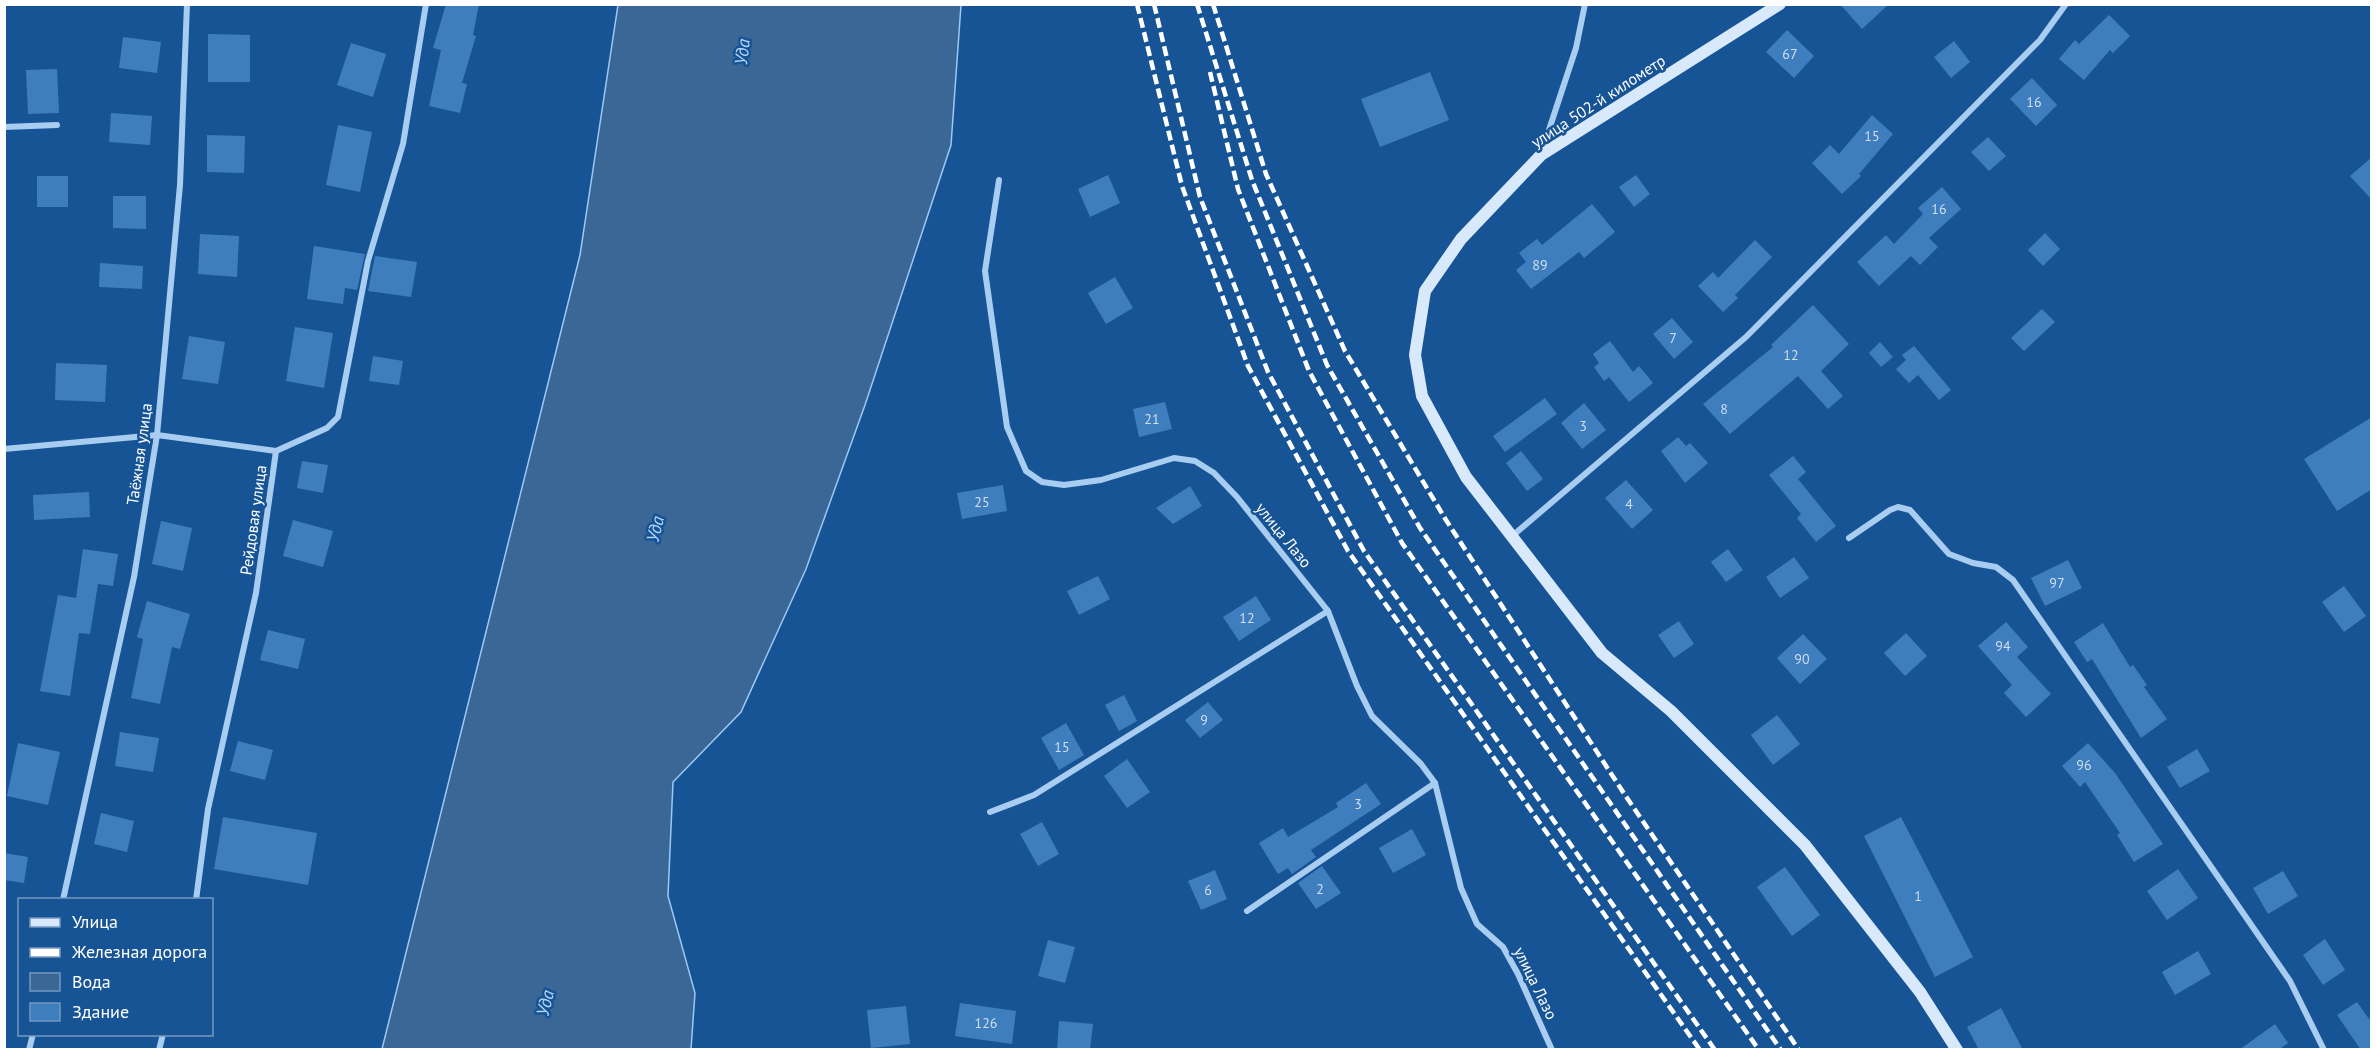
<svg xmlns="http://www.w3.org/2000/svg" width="2376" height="1054" viewBox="0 0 2376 1054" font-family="'PT Sans',sans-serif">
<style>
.water{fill:#3a6796;stroke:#9cc9f4;stroke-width:1.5}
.building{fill:#3f7ebe}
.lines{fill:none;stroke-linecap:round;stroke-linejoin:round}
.street{stroke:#a9cdf1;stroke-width:6}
.secondary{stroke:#d8e9fc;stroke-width:12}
.rail{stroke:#fff;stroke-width:4.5;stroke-dasharray:10 4.5;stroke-linecap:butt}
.labels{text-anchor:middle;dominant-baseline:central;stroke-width:5;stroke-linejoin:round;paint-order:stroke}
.number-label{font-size:14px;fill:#cfdfef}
.street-label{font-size:16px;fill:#fff;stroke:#175496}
.water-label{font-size:18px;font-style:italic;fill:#b5d7f8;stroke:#175496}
</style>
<rect width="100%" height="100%" fill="#175496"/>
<!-- water -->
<polygon class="water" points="618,5 961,5 951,145 865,405 806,569 741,712 673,782 668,896 695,993 691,1049 382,1049 580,255"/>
<!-- building -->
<g class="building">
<polygon points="446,4 479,4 473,35 476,36 462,83 467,84 460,113 429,106 441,50 433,48"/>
<polygon points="1840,4 1889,4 1862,29"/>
<polygon points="2109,15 2130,36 2113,53 2110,50 2084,80 2059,59 2075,40 2079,44"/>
<polygon points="1787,30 1814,56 1794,78 1766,52"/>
<polygon points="208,34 250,35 250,82 208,82"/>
<polygon points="123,37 161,42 157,73 119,68"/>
<polygon points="1954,41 1970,62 1951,78 1934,57"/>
<polygon points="351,43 386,54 373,97 337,85"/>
<polygon points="57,69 59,113 28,114 26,70"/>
<polygon points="1430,72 1449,120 1380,147 1361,99"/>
<polygon points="2032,78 2057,105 2036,126 2010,99"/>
<polygon points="111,113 152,116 150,145 109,142"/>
<polygon points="1872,115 1893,134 1859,174 1861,176 1842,194 1812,163 1830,145 1839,154"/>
<polygon points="338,125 372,132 360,192 326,185"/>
<polygon points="207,135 245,136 244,173 207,172"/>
<polygon points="1988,137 2006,156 1989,171 1971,152"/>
<polygon points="2372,157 2372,200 2350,176"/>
<polygon points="1108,175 1120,203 1090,217 1078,189"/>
<polygon points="1636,175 1650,194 1634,207 1619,187"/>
<rect x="37" y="176" width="31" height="31"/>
<polygon points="1942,187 1961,209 1929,238 1938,247 1920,265 1911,256 1879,286 1857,262 1886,235 1894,244 1923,214 1918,208"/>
<polygon points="113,196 146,196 146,229 113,228"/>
<polygon points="1592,204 1615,232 1584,258 1579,252 1531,289 1516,270 1526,262 1519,253 1537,239 1542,245"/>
<polygon points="2045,233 2060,249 2043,266 2028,250"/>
<polygon points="200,234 239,236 237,277 198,274"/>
<polygon points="1755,240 1772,257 1735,295 1738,298 1723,312 1698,286 1713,272 1718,278"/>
<polygon points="314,246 365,254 357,290 345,288 343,304 307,299"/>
<polygon points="375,256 417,262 411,297 368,291"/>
<polygon points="100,263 143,266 142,289 99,287"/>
<polygon points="1115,277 1133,308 1106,324 1088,293"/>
<polygon points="1813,305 1849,344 1821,371 1843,396 1828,409 1798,376 1730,434 1703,404 1773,347 1771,345"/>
<polygon points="2042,309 2055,322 2024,351 2011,338"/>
<polygon points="1672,318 1693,342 1674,359 1653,334"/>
<polygon points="295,327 333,333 324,388 286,381"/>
<polygon points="189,336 225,342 218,384 182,379"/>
<polygon points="1610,341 1633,372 1639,366 1653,383 1629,402 1609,377 1604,381 1594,367 1599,363 1593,354"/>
<polygon points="1880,342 1893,357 1881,367 1869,353"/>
<polygon points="1914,346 1951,390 1939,400 1918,375 1909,383 1896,369 1906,360 1902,355"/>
<polygon points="373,356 403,361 399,385 369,381"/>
<polygon points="56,363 107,365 105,402 55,400"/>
<polygon points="1545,398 1557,414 1505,452 1493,436"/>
<polygon points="1165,402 1172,429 1139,437 1133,409"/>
<polygon points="1584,403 1606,430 1582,449 1561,423"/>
<polygon points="2372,417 2372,489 2337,511 2304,459"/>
<polygon points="1678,437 1686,446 1690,443 1708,463 1685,483 1661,451"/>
<polygon points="1521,451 1543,479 1527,491 1506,463"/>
<polygon points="1793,456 1806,472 1798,479 1836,526 1816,542 1797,518 1801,514 1769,475"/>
<polygon points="302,461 328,465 323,493 297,488"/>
<polygon points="1626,480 1653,510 1632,529 1605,498"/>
<polygon points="1003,485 1007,511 962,519 957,493"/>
<polygon points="1190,486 1202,506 1173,524 1156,508"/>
<polygon points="89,492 90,517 34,520 33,495"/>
<polygon points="293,520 333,531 323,567 283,556"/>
<polygon points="161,521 192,528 183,571 152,564"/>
<polygon points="83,549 118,554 113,586 98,584 90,634 79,633 70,696 40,691 58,595 76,598"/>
<polygon points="1728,549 1743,570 1726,582 1711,562"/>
<polygon points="1794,557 1809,578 1780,598 1766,577"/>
<polygon points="2068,560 2082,588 2045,606 2031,578"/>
<polygon points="1098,576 1110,599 1079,615 1067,591"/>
<polygon points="2344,586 2366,616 2344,632 2322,602"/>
<polygon points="1256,596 1271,620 1239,641 1223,617"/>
<polygon points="147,601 190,614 180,649 172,647 160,704 131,698 143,639 137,637"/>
<polygon points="1679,621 1694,644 1674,658 1658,635"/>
<polygon points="2006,622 2028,647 2017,657 2051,694 2026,717 2004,693 2012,685 1978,646"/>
<polygon points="2103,623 2130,667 2133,665 2147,685 2144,687 2167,719 2141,738 2092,659 2087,662 2074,642"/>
<polygon points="268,630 305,639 298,669 260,660"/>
<polygon points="1906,633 1927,656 1905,676 1884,653"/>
<polygon points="1803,634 1827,659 1800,684 1777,658"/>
<polygon points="1124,695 1137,721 1119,731 1105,705"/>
<polygon points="1208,702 1223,720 1200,738 1185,720"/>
<polygon points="1777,715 1800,744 1773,765 1751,735"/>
<polygon points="1066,723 1084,755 1059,770 1041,738"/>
<polygon points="120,732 159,738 153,772 115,766"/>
<polygon points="238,741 273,750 265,780 230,771"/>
<polygon points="18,743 60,752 48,805 7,796"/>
<polygon points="2088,743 2115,773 2163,844 2134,862 2117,835 2120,833 2085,782 2080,787 2062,766"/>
<polygon points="2197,749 2210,771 2180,788 2167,767"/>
<polygon points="1127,759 1150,792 1127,808 1104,776"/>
<polygon points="1366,783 1381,804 1311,850 1316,857 1292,874 1288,868 1278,874 1259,843 1283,828 1288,837 1338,807 1336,803"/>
<polygon points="101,813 134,821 127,852 94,844"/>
<polygon points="223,817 317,833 308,885 214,869"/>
<polygon points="1901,817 1973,957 1935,977 1864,836"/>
<polygon points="1042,822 1059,854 1038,866 1020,834"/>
<polygon points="1412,829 1426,855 1393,873 1379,848"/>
<polygon points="4,853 28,857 24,883 4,880"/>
<polygon points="1322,866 1341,893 1316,909 1298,883"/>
<polygon points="1785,867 1820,915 1792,936 1757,887"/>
<polygon points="2178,869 2198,898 2167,920 2147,891"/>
<polygon points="1215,870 1227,899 1201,910 1188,881"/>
<polygon points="2283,871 2298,896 2268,914 2253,888"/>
<polygon points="2325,939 2345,970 2323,985 2303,955"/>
<polygon points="1048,940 1075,947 1065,983 1038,976"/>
<polygon points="2198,951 2211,974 2175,995 2162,972"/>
<polygon points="2357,1002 2372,1023 2372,1050 2361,1050 2337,1015"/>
<polygon points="960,1003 1016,1011 1012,1044 955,1036"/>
<polygon points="906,1006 910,1044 871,1048 867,1010"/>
<polygon points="2001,1008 2023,1050 1979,1050 1967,1027"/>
<polygon points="1059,1021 1093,1024 1090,1050 1057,1050"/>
<polygon points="2275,1024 2288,1043 2278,1050 2239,1050"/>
</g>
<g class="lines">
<!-- street -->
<g class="street">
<polyline points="4,127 57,125"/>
<polyline points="1541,154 1576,48 1585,4"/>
<polyline points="999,180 985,271 1007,427 1026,471 1042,482 1064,485 1101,480 1174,458 1195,461 1214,473 1237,497 1328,611 1357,686 1372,716 1421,764 1435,783 1461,888 1477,924 1503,947 1518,974 1552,1050"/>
<polyline points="4,449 157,435 276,451"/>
<polyline points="276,451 327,428 338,417 368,261 403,144 426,4"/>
<polyline points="1511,537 1746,337 2040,40 2066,4"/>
<polyline points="1849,538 1890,510 1898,507 1910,510 1949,554 1973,563 1996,567 2013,580 2290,981 2324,1050"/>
<polyline points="990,812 1034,795 1328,611"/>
<polyline points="63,900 134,577 157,435 180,185 187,4"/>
<polyline points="196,900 208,809 256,593 276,451"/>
<polyline points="1247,911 1435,783"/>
<polyline points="29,1050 33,1034"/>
<polyline points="159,1050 163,1034"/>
</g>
<!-- secondary -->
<polyline class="secondary" points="1780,4 1541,155 1461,239 1425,291 1415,355 1422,396 1466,477 1602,653 1671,711 1805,845 1920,992 1957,1050"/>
<!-- rail -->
<g class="rail">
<polyline points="1137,4 1182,186 1248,366 1348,551 1700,1050"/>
<polyline points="1154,4 1200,197 1268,372 1364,551 1715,1050"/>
<polyline points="1197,4 1252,180 1327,365 1420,528 1781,1050"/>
<polyline points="1213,4 1266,174 1345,351 1446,520 1625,795 1799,1050"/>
<polyline points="1210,72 1238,189 1309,371 1402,543 1759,1050"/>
</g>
</g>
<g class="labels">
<!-- number labels -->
<g class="number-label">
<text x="1790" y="54">67</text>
<text x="2034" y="102">16</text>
<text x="1872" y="136">15</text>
<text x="1939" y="209">16</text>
<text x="1540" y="265">89</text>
<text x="1673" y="338">7</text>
<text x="1791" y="355">12</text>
<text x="1724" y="409">8</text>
<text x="1152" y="419">21</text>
<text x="1583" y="426">3</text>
<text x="982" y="502">25</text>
<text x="1629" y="504">4</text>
<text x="2057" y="583">97</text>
<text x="1247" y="618">12</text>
<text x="2003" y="646">94</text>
<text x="1802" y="659">90</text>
<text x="1204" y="720">9</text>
<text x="1062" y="747">15</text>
<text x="2084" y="765">96</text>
<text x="1358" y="804">3</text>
<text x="1320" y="889">2</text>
<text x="1208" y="890">6</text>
<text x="1918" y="896">1</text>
<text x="986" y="1023">126</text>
</g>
<!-- street labels -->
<g class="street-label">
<text transform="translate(1598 101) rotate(-33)">улица 502-й километр</text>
<text transform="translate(139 454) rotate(-82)">Таёжная улица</text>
<text transform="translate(253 520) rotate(-82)">Рейдовая улица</text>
<text transform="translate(1284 535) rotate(51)">улица Лазо</text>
<text transform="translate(1536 983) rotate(64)">улица Лазо</text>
</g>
<!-- water labels -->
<g class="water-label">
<text transform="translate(742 52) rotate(-84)">Уда</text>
<text transform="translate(655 529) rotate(-77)">Уда</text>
<text transform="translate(545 1003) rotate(-77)">Уда</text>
</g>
</g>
<!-- border -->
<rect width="2376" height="1054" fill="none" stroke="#ffffff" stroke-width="12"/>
<!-- legend -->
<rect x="18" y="898" width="195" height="138" fill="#175496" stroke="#7498c0" stroke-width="1.5"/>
<rect x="30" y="918" width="30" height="9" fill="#d8e9fc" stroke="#7498c0" stroke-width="1.5"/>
<text x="72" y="928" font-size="18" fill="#ffffff">Улица</text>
<rect x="30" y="948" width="30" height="9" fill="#ffffff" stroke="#7498c0" stroke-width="1.5"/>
<text x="72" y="958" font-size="18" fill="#ffffff">Железная дорога</text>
<rect x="30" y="973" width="30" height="18" fill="#3a6796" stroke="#7498c0" stroke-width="1.5"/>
<text x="72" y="988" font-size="18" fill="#ffffff">Вода</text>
<rect x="30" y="1003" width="30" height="18" fill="#3f7ebe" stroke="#7498c0" stroke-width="1.5"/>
<text x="72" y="1018" font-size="18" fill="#ffffff">Здание</text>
</svg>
